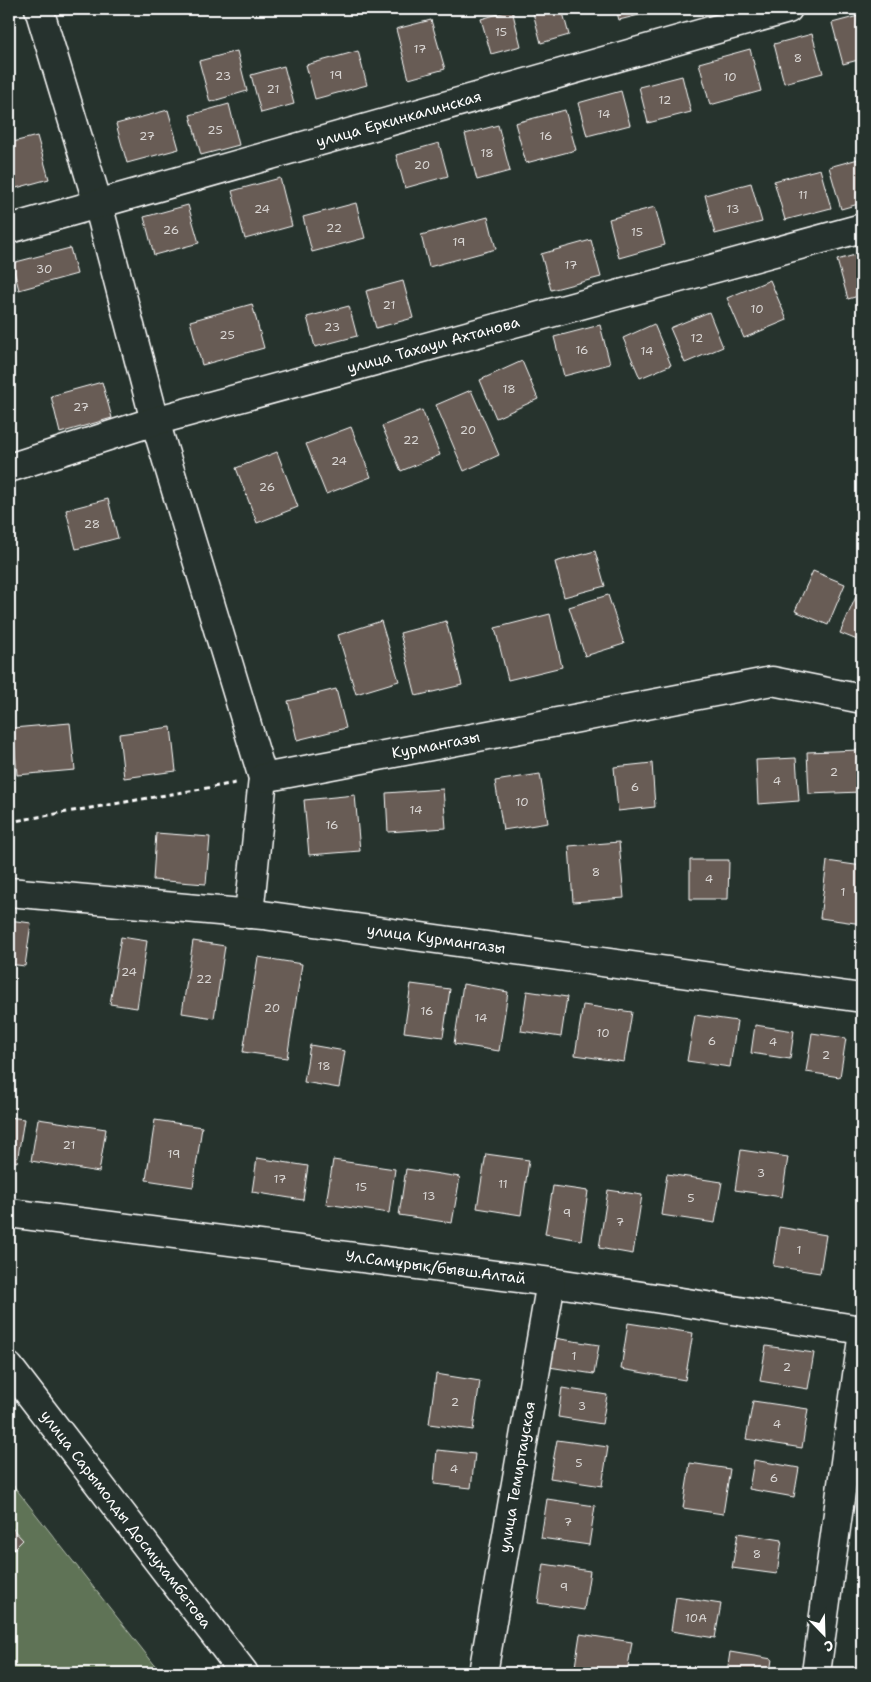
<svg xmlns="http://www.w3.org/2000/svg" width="871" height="1682" viewBox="0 0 871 1682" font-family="'Shantell Sans',sans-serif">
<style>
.green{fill:#5f7356;stroke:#afb9aa}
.building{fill:#675c54;stroke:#fff}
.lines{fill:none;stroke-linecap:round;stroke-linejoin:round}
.minor-casing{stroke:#fff;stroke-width:31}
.path{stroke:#fff;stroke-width:3;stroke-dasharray:5 4;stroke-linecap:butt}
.minor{stroke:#26332d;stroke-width:28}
.labels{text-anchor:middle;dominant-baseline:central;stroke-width:4.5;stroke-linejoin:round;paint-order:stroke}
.number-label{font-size:12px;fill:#d9d6d4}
.street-label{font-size:15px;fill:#fff;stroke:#26332d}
</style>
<rect width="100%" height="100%" fill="#26332d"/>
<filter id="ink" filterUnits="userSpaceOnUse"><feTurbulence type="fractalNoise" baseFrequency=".02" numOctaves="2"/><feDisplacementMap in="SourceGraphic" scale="10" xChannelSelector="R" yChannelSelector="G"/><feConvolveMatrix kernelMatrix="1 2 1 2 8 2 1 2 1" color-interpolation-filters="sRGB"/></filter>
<g filter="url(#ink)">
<!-- green -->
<polygon class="green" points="9,1480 161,1673 9,1673"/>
<!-- building -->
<g class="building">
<polygon points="532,9 562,9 569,35 541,43"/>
<polygon points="616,9 654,9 655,11 619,20"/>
<polygon points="512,10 521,46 491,54 481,19"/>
<polygon points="862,15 862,59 843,64 832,23"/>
<polygon points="431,20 445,69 409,79 396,29"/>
<polygon points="812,34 823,73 784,83 774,44"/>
<polygon points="750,49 761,91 710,105 699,63"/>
<polygon points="237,51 247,91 210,102 199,61"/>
<polygon points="358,51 367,85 315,99 306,65"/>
<polygon points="284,66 294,104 261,113 251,75"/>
<polygon points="682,76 691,112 648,123 639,87"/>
<polygon points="621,91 630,125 587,136 578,103"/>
<polygon points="229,104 239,145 201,155 190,115"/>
<polygon points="168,110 179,149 127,163 116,124"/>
<polygon points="565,110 576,150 526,163 515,123"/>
<polygon points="498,125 510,171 477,180 465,134"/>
<polygon points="37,136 49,179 9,190 9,143"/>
<polygon points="439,143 448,176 405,188 396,155"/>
<polygon points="862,158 862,203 841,209 829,167"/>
<polygon points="820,169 831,208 785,220 774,181"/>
<polygon points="280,178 292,226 245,239 232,191"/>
<polygon points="751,183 762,222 715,234 705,195"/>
<polygon points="356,203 365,238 312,252 303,217"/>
<polygon points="188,205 199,243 154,255 144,217"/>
<polygon points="655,207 665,245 619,258 609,219"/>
<polygon points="488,217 496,249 429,267 421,235"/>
<polygon points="591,240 601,277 551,290 541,254"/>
<polygon points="70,248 77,274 19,290 12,263"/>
<polygon points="862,253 862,295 848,299 837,260"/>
<polygon points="770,280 787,320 744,338 727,298"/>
<polygon points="403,281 413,318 376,328 366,291"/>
<polygon points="252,304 264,348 202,365 190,321"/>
<polygon points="349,306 357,336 315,347 307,317"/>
<polygon points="709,312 723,347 685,363 670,328"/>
<polygon points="654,324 671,365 640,378 623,338"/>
<polygon points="600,325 610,364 564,376 554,337"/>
<polygon points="522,361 538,399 496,418 480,380"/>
<polygon points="102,382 112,418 60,433 51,396"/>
<polygon points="471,390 499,455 464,471 436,405"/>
<polygon points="422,410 440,455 401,471 382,426"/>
<polygon points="351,427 371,477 326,494 306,444"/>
<polygon points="277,452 298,507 257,523 236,468"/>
<polygon points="108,499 118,538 76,549 66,510"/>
<polygon points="595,551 605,586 564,597 555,562"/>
<polygon points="813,571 845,584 828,625 795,611"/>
<polygon points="858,592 862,594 862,642 840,633"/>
<polygon points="608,595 624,644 585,656 569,607"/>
<polygon points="550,614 562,667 508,680 495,628"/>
<polygon points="381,621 399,681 356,694 338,635"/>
<polygon points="446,621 462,685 416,696 400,633"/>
<polygon points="336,689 346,728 297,740 288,701"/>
<polygon points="70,723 75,770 17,775 13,728"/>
<polygon points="171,727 176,771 124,778 119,734"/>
<polygon points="859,750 861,792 809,794 807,752"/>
<polygon points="796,758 799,801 758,804 756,760"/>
<polygon points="9,760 14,795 9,796"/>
<polygon points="652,763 655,807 618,811 614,767"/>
<polygon points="540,774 548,823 503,830 495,781"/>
<polygon points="443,789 446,828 388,832 386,793"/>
<polygon points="355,795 360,851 309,855 304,800"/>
<polygon points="156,833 210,837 206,884 153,880"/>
<polygon points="619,842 624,898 573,902 569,846"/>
<polygon points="690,860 729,860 728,899 690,899"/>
<polygon points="827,861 862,866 862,924 820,918"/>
<polygon points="9,920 31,923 25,966 9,964"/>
<polygon points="121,937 147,941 137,1008 110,1004"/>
<polygon points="193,941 225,946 214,1018 182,1013"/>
<polygon points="258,957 302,964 287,1058 243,1052"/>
<polygon points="411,984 450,989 443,1037 404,1032"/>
<polygon points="463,984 508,992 499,1051 454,1044"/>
<polygon points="527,991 567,997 561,1037 521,1031"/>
<polygon points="583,1005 632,1012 624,1062 575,1055"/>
<polygon points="695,1015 737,1021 730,1067 687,1061"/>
<polygon points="755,1025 794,1031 790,1059 751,1053"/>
<polygon points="812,1033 846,1038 840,1077 806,1072"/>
<polygon points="310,1045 345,1051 339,1088 304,1082"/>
<polygon points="9,1117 24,1119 17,1162 9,1160"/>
<polygon points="38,1119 106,1129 99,1172 31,1161"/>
<polygon points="155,1120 202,1127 193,1187 146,1180"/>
<polygon points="741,1150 788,1157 782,1197 735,1190"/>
<polygon points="486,1154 529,1160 521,1215 477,1208"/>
<polygon points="257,1158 308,1166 303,1200 252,1192"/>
<polygon points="333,1160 395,1169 389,1213 326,1204"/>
<polygon points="406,1169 460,1177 452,1223 399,1215"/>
<polygon points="667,1174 722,1182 715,1223 661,1215"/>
<polygon points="553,1186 588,1191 581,1240 545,1234"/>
<polygon points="608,1190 642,1195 633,1254 599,1248"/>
<polygon points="779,1227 826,1235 820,1273 773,1266"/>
<polygon points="628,1323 693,1333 685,1380 621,1369"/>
<polygon points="554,1338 599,1345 594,1374 549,1367"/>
<polygon points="766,1346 814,1353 808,1389 760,1381"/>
<polygon points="436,1374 480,1381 473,1430 429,1424"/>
<polygon points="562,1388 607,1395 602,1424 558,1417"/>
<polygon points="753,1401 808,1409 802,1448 746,1439"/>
<polygon points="557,1440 608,1447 602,1486 550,1478"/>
<polygon points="437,1450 475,1454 471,1488 434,1484"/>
<polygon points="754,1460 799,1468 794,1497 749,1489"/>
<polygon points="690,1463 730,1469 723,1514 683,1508"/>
<polygon points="547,1499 595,1506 589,1545 541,1538"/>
<polygon points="9,1525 23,1540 9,1554"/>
<polygon points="738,1533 782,1540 777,1574 732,1568"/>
<polygon points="544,1564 590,1571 584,1610 538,1603"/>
<polygon points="676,1597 721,1604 715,1638 671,1631"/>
<polygon points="580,1634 632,1642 627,1673 574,1673"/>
<polygon points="730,1652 772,1659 770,1673 727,1673"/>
</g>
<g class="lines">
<!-- minor casing -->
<g class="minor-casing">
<g id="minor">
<polyline points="39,9 98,204 155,421 263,778 249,914"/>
<path id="s1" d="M9,229L788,9"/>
<path id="s2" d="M9,468L155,421L862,228"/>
<path id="s3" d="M263,778L772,681L862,699"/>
<path id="s4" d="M9,892L263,915L862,998"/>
<path id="s5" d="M9,1213L551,1282L862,1330"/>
<path id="s6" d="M9,1367L244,1673"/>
<path id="s7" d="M483,1673L551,1282"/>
<polyline points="816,1673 862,1339"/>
</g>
</g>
<!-- path -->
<polyline class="path" points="9,822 236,783"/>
<!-- minor -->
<use href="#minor" class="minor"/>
</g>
</g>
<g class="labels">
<!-- number labels -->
<g class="number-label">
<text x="501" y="32">15</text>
<text x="420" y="49">17</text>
<text x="798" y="58">8</text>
<text x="336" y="75">19</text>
<text x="223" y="76">23</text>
<text x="730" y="77">10</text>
<text x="273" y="89">21</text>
<text x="665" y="100">12</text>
<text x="604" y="114">14</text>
<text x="215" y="130">25</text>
<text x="147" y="136">27</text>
<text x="546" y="136">16</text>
<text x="487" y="153">18</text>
<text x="422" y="165">20</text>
<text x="803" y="195">11</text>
<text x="262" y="209">24</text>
<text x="733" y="209">13</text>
<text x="334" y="228">22</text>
<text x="171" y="230">26</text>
<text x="637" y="232">15</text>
<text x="459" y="242">19</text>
<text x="571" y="265">17</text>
<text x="44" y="269">30</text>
<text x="389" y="305">21</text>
<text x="757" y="309">10</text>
<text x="332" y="327">23</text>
<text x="227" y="335">25</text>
<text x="697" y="338">12</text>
<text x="582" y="350">16</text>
<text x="647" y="351">14</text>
<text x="509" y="389">18</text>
<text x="81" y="407">27</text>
<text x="468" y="430">20</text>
<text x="411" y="440">22</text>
<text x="339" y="461">24</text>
<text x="267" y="487">26</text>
<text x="92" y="524">28</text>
<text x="834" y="772">2</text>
<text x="777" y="781">4</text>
<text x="635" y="787">6</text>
<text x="522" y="802">10</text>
<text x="416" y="810">14</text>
<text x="332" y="825">16</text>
<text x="596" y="872">8</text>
<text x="709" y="879">4</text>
<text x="843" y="892">1</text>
<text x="129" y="972">24</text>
<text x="204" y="979">22</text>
<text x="272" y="1008">20</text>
<text x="427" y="1011">16</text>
<text x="481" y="1018">14</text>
<text x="603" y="1033">10</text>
<text x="712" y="1041">6</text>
<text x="773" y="1042">4</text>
<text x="826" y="1055">2</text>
<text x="324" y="1066">18</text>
<text x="69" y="1145">21</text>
<text x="174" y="1154">19</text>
<text x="761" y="1173">3</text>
<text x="280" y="1179">17</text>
<text x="503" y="1184">11</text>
<text x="361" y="1187">15</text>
<text x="429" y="1196">13</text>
<text x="691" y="1198">5</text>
<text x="567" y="1213">9</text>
<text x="620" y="1222">7</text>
<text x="799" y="1250">1</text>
<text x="574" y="1356">1</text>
<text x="787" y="1367">2</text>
<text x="455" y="1402">2</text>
<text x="582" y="1406">3</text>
<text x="777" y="1424">4</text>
<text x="579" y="1463">5</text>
<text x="454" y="1469">4</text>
<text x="774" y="1478">6</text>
<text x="568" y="1522">7</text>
<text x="757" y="1554">8</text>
<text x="564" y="1587">9</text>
<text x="696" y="1618">10А</text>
</g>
<!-- street labels -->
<g class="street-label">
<text stroke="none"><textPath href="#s1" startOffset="405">улица Еркинкалинская</textPath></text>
<text stroke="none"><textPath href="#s2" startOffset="442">улица Тахауи Ахтанова</textPath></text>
<text stroke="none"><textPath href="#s3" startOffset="176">Курмангазы</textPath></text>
<text stroke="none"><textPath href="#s4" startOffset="430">улица Курмангазы</textPath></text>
<text stroke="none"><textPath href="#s5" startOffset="430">Ул.Самұрық/бывш.Алтай</textPath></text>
<text stroke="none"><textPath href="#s7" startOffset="199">улица Темиртауская</textPath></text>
<text stroke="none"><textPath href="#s6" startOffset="192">улица Сарымолды Досмухамбетова</textPath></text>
</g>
</g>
<!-- margin -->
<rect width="871" height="1682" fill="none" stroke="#26332d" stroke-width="30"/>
<rect x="15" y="15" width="841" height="1652" fill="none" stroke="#fff" stroke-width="2" filter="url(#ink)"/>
<!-- north arrow -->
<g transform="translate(824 1634) rotate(157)" stroke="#26332d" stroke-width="4" paint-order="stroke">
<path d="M0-4L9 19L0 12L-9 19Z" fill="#ffffff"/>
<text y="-8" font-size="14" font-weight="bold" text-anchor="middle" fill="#ffffff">С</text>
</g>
</svg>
